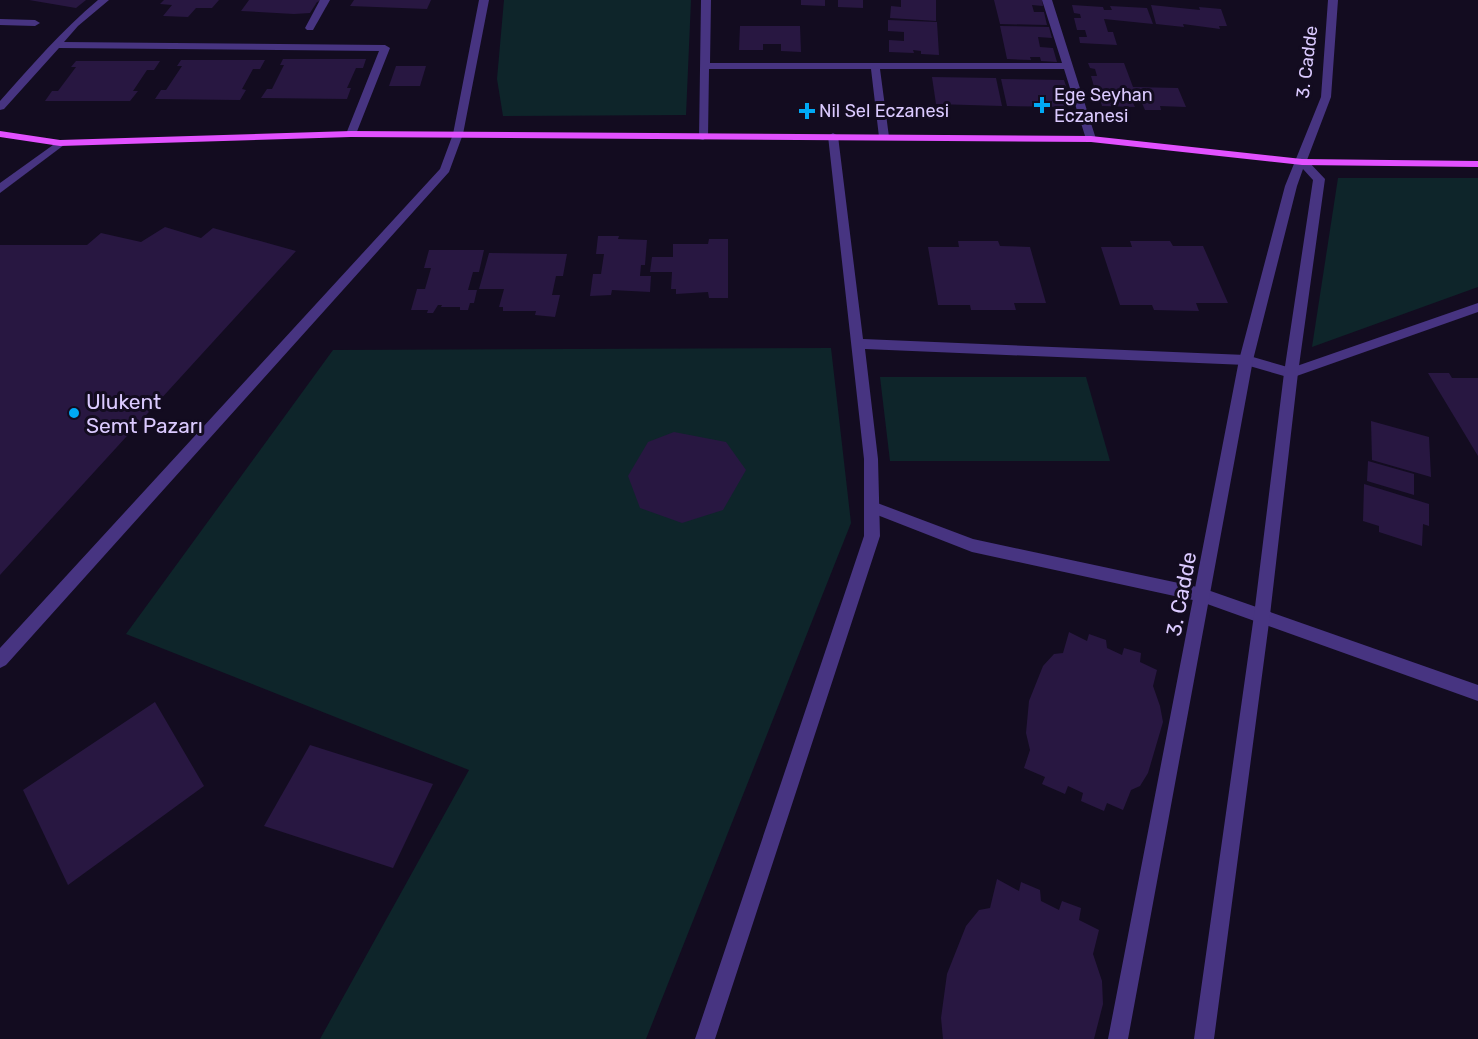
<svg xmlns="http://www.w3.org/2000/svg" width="1478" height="1039" viewBox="0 0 1478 1039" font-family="Rubik,sans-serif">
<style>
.green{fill:#0e252a}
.building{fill:#281741}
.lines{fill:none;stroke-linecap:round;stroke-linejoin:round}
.service{fill:#473481;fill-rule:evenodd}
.minor{fill:#473481;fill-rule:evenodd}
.tertiary{fill:#473481;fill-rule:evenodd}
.primary{fill:#e251ff;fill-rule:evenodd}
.poi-dot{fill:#00a9f5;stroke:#130c20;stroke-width:2}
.labels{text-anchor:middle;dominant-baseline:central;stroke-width:6;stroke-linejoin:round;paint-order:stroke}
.far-street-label{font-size:18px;fill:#dbcaff;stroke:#130c20}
.far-poi-label{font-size:18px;fill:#dbcaff;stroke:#130c20;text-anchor:start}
.poi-label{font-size:21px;fill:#dbcaff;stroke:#130c20;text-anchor:start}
.street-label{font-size:21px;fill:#dbcaff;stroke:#130c20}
</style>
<rect width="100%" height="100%" fill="#130c20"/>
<!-- green -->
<g class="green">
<polygon points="504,0 691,0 686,115 503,116 497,79"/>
<polygon points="1338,178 1478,178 1478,287 1312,347"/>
<polygon points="831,348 851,523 646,1039 320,1039 469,770 126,634 333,350"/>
<polygon points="880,377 1086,377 1110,461 890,461"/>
</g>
<!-- building -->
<g class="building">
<polygon points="29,0 86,0 76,8"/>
<polygon points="164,0 219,0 212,8 196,8 188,17 163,16 172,5 160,4"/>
<polygon points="249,0 323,0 317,2 310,13 294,14 241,11"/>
<polygon points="354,0 431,0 427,9 350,6"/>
<polygon points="801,0 825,0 825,6 801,5"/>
<polygon points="838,0 863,0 863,8 838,7"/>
<polygon points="901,0 936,0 936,21 890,18 891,6 901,7"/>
<polygon points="994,0 1042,0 1043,6 1032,5 1034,12 1044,12 1047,25 1000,24"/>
<polygon points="1072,5 1103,7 1104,10 1112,10 1110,6 1147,8 1153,24 1104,19 1108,32 1113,32 1117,45 1080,43 1079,37 1087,37 1085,30 1077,30 1074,18 1081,18 1080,14 1074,13"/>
<polygon points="1151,5 1200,10 1199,7 1221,9 1227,26 1219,26 1220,29 1183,24 1184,27 1156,24"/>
<polygon points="888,20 937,22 939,55 921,54 921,51 913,50 914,53 889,52 889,40 904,41 904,32 888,31"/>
<polygon points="740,26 800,26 801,52 781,51 781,44 763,44 763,50 739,50"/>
<polygon points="1000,26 1049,27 1052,38 1038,37 1040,47 1053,48 1057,62 1041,61 1040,57 1030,57 1031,60 1007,59"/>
<polygon points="283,59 366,59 363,68 356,68 347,88 351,88 347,99 261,98 267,89 272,89 284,65 280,65"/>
<polygon points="181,60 265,60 260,69 253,69 242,89 246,90 240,100 155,99 161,90 166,90 182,66 177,66"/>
<polygon points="76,61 160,61 154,70 147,70 133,91 138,91 130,101 45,101 52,91 58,91 76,67 71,67"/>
<polygon points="1088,63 1124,63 1133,87 1178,88 1186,107 1160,106 1161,110 1145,110 1141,101 1132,101 1135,107 1102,106 1100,99 1105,99 1102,90 1095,90 1091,76 1097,76 1095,69 1090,68"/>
<polygon points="396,66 426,66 420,86 389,86"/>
<polygon points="932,77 996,78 1002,106 936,104"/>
<polygon points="1001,79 1064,80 1073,107 1007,106"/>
<polygon points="165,227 201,238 213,228 296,251 0,575 0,245 87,245 101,233 141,242"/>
<polygon points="598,236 619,236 618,239 647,240 645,265 641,265 640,276 651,276 650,292 612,290 611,295 590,296 593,274 601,274 604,254 596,254"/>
<polygon points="709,239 728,239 728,298 709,298 708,292 676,294 676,289 671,289 672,272 650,272 652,257 673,257 673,244 708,244"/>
<polygon points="958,241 998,241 1000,246 1030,247 1046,303 1014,303 1016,310 971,310 970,305 938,305 928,247 959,247"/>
<polygon points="1130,241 1170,241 1173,246 1203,246 1228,303 1196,303 1199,311 1154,310 1152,305 1120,305 1101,247 1132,247"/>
<polygon points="429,250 484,250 479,272 473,272 468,290 477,290 474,303 470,303 468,310 460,310 460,307 441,307 442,305 438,305 433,313 427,313 428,310 411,310 417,289 425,289 431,268 424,268"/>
<polygon points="489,253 567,254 563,276 556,276 552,295 560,295 555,317 535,315 536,311 503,311 503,307 499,307 504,289 479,289"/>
<polygon points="1428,373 1449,373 1452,378 1478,378 1478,456"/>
<polygon points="1371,421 1429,437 1431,477 1372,460"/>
<polygon points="674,432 726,442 746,470 723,510 682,523 640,508 628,476 648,442"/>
<polygon points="1368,461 1414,474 1414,495 1367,481"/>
<polygon points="1364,484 1429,504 1429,526 1423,524 1422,546 1379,532 1379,526 1363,521"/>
<polygon points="1069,632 1087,641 1089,634 1106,640 1107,648 1122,655 1124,648 1141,653 1140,662 1157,670 1153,686 1160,706 1163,722 1148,773 1140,786 1131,790 1123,810 1107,803 1104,811 1081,801 1083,793 1068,786 1065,794 1042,784 1045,777 1024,768 1030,750 1026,733 1029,701 1043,666 1054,654 1063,653"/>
<polygon points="155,702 204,786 68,885 23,790"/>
<polygon points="310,745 433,784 393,868 264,826"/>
<polygon points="997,879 1019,891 1021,882 1040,890 1041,901 1059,910 1062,901 1081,908 1079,920 1099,930 1093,954 1102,981 1103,1004 1094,1039 943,1039 941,1018 947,974 966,926 979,910 990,908"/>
</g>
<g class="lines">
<!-- service -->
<g class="service">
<polygon points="320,0 330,0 313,30 307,30 305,28"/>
<polygon points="0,19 35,20 40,23 35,26 0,25"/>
<polygon points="872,501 973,539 1202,588 1208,590 1210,595 1208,600 1202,602 972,552 867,511 865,507 867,503"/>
</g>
<!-- minor -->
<g class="minor">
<path d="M98,0H109L78,26L64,42L385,45L390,48L356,134L351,137L346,134L379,51L59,48L4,109L0,110V101C32,65 62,30 98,0Z"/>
<polygon points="479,0 489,0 463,134 449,172 6,665 0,668 0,648 440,169 453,134"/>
<polygon points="701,0 711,0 710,63 1062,63 1042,0 1052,0 1096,139 1091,142 1086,139 1064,69 880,69 889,137 884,140 879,137 871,69 709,69 708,137 703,140 699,139"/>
<polygon points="833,133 838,136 863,339 1246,355 1291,368 1478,303 1478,312 1291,378 1246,365 865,349 878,459 880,536 715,1039 695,1039 864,536 864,459 828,136"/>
<polygon points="60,140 65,143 64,145 0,193 0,183"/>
<polygon points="1202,588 1478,685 1478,701 1196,600 1194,595 1196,590"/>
</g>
<!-- tertiary -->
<polygon class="tertiary" points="1328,0 1338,0 1331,97 1307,160 1325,179 1298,373 1270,615 1214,1039 1194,1039 1254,615 1284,373 1313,180 1303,169 1297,186 1253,360 1128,1039 1108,1039 1239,360 1285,186 1321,97"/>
<!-- primary -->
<polygon class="primary" points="0,131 60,140 351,131 1091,136 1302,159 1478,161 1478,167 1302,165 1091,142 351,137 60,146 0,137"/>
</g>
<!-- markers -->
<g class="poi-dot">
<path d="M1039 96h6v6h6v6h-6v6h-6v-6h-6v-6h6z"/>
<path d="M804 102h6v6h6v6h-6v6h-6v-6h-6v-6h6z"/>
<circle cx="74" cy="413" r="6"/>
</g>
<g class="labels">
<!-- far-street labels -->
<g class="far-street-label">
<text transform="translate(1307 62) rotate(-83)">3. Cadde</text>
</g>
<!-- far-poi labels -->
<g class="far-poi-label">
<text x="1054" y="95">Ege Seyhan<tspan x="1054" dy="21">Eczanesi</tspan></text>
<text x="819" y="111">Nil Sel Eczanesi</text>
</g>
<!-- poi labels -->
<g class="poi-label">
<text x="86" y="401">Ulukent<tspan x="86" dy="24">Semt Pazarı</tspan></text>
</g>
<!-- street labels -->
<g class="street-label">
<text transform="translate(1181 594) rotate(-79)">3. Cadde</text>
</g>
</g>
</svg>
